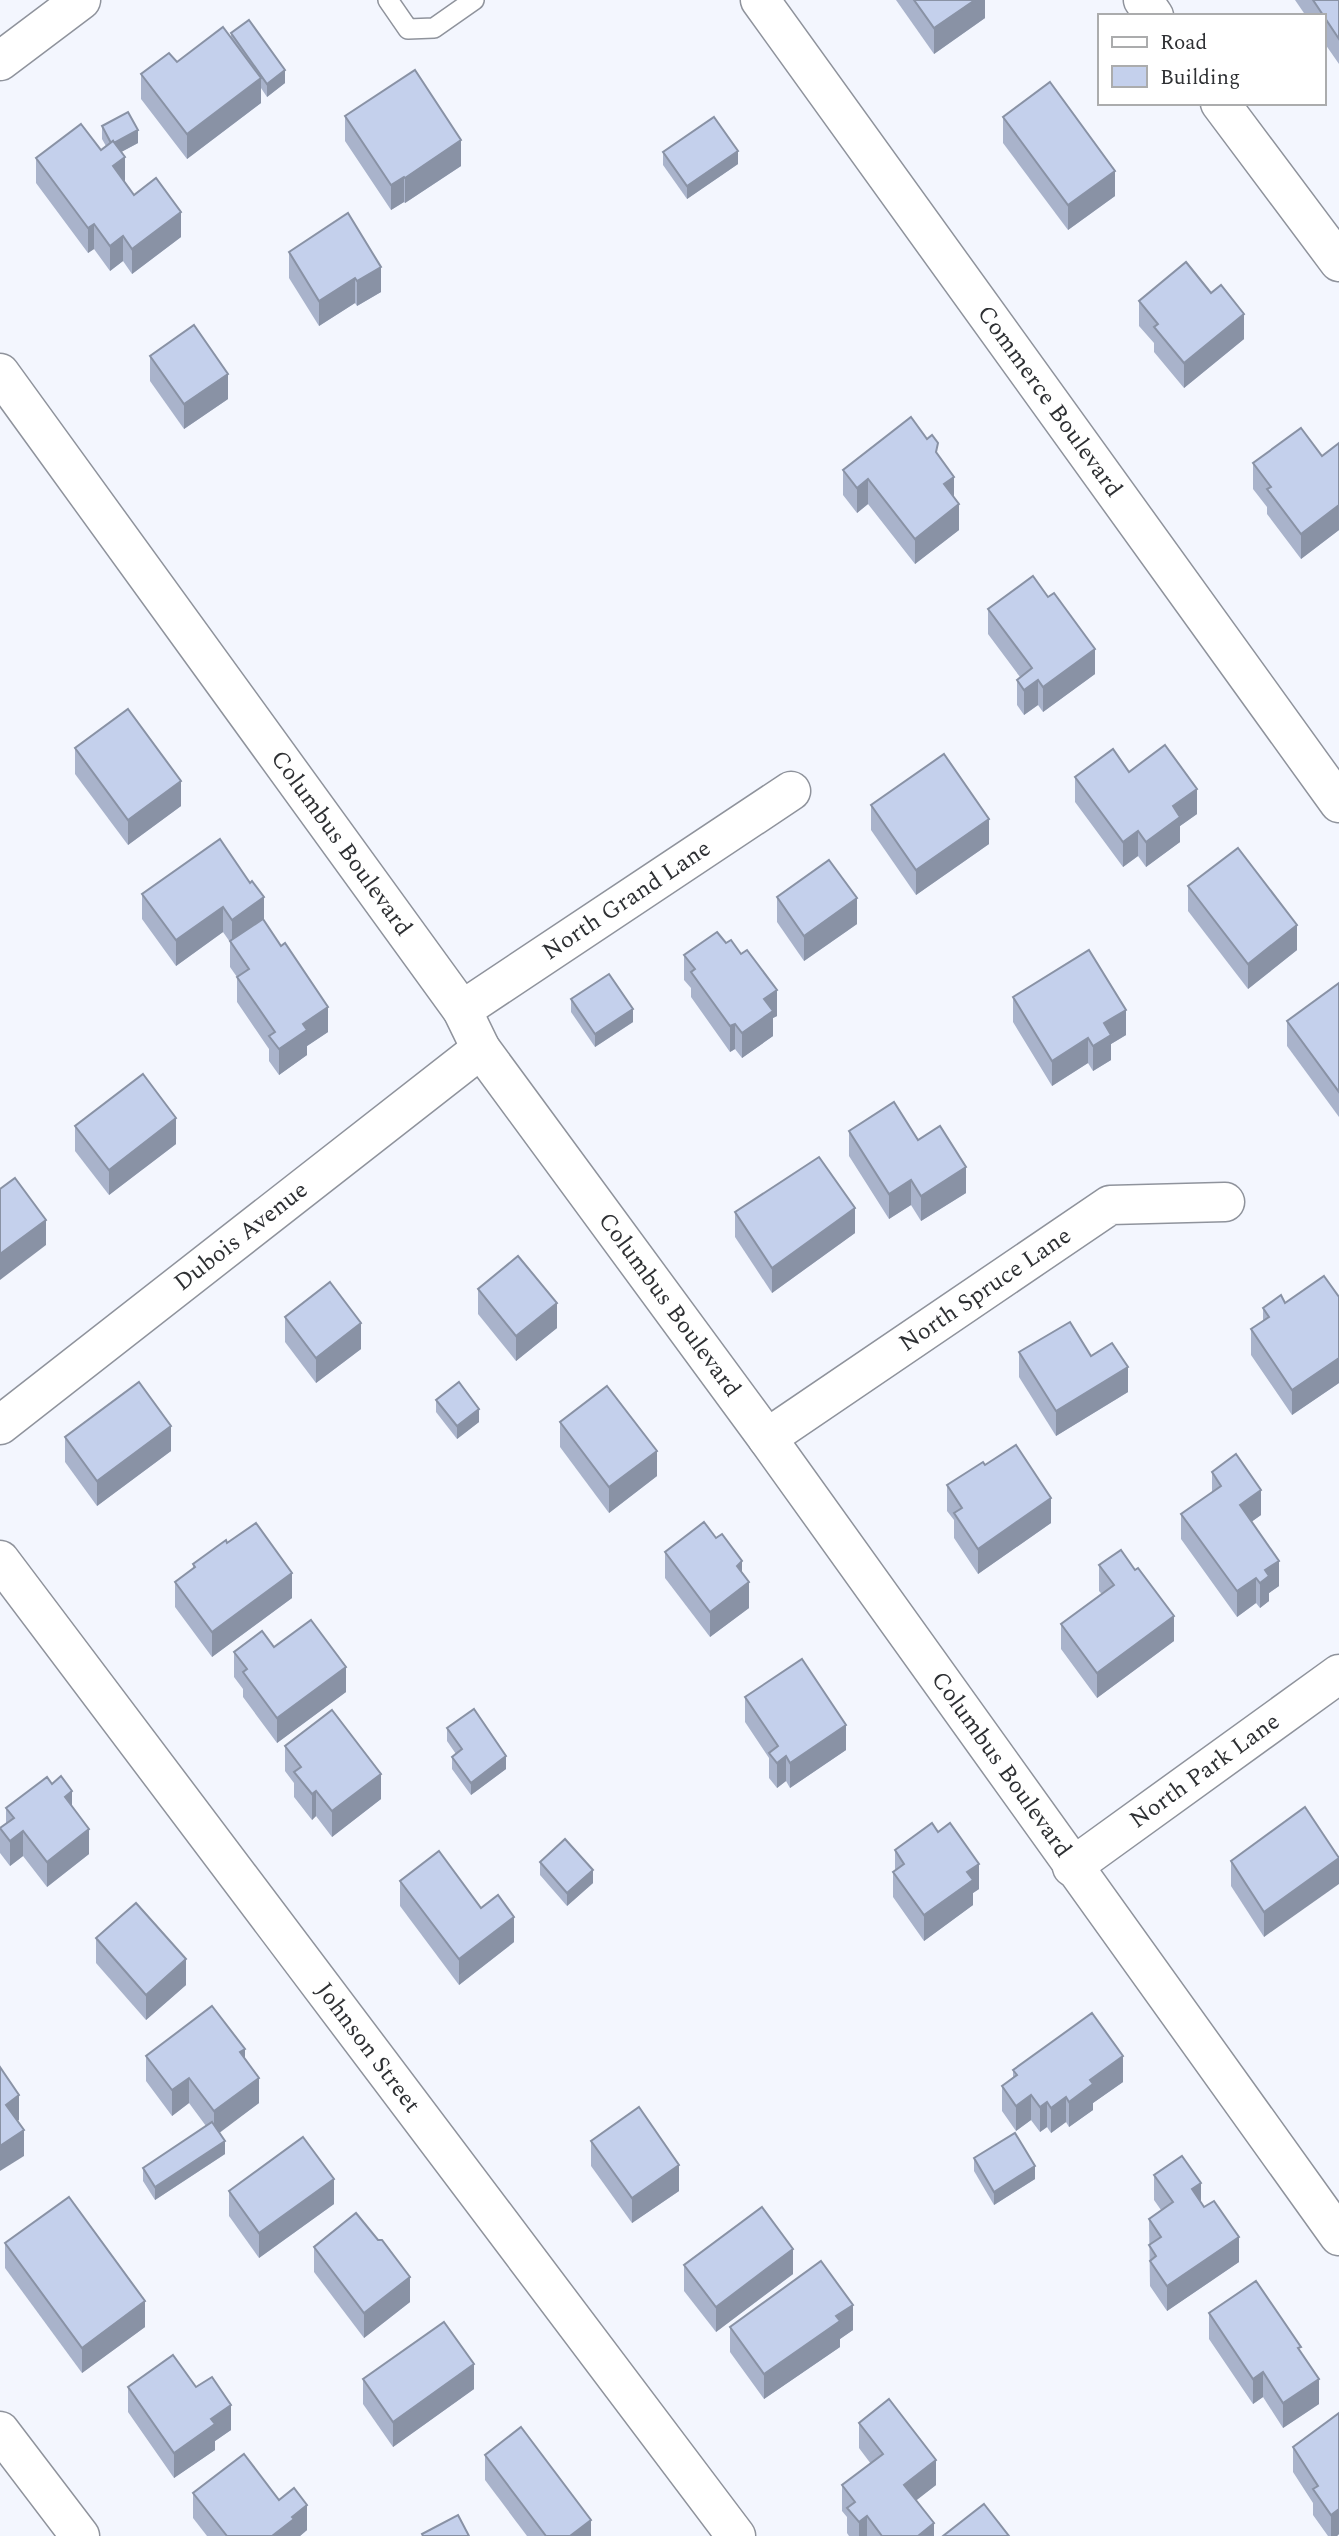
<svg xmlns="http://www.w3.org/2000/svg" width="1339" height="2536" viewBox="0 0 1339 2536" font-family="Spectral,serif">
<style>
.lines{fill:none;stroke-linecap:round;stroke-linejoin:round}
.lane-casing{stroke:#8f939c;stroke-width:22}
.street-casing{stroke:#8f939c;stroke-width:41}
.lane{stroke:#fff;stroke-width:19}
.street{stroke:#fff;stroke-width:38}
.wall{fill:#a9b3cb}
.shaded-wall{fill:#8992a5}
.building{fill:#c4d0ec;stroke:#8992a5;stroke-width:2}
.labels{text-anchor:middle;dominant-baseline:central;stroke-width:5;stroke-linejoin:round;paint-order:stroke}
.street-label{font-size:24px;fill:#2e3033;stroke:#fff}
</style>
<rect width="100%" height="100%" fill="#f3f6fe"/>
<g class="lines">
<!-- lane casing -->
<g class="lane-casing">
<polyline id="lane" points="388,0 408,29 434,28 474,0"/>
</g>
<!-- street casing -->
<g class="street-casing">
<g id="street">
<path id="s1" d="M760,0L1339,803"/>
<polyline points="1143,0 1154,16"/>
<polyline points="0,61 81,0"/>
<polyline points="1220,103 1339,262"/>
<path id="s2" d="M0,373L462,1010L481,1049L767,1438L1339,2236"/>
<path id="s3" d="M462,1010L791,791"/>
<path id="s4" d="M0,1425L481,1049"/>
<path id="s5" d="M767,1438L1110,1205L1225,1202"/>
<path id="s6" d="M0,1560L736,2536"/>
<path id="s7" d="M1072,1867L1339,1674"/>
<polyline points="0,2431 80,2536"/>
</g>
</g>
<!-- lane -->
<use href="#lane" class="lane"/>
<!-- street -->
<use href="#street" class="street"/>
</g>
<!-- wall -->
<g class="wall">
<polygon points="896,0 985,0 985,18 934,54"/>
<polygon points="1295,0 1339,0 1339,64 1323,41 1323,16 1306,16"/>
<polygon points="231,33 285,83 267,97 261,88 261,103 187,159 141,99 141,74 177,62 231,38"/>
<polygon points="345,116 461,166 405,203 404,202 391,210 345,141"/>
<polygon points="1003,117 1115,196 1068,230 1003,143"/>
<polygon points="102,126 138,143 121,152 125,182 134,195 181,237 132,274 123,261 110,271 94,249 88,253 36,183 36,158 101,150 106,146 102,139"/>
<polygon points="663,152 738,164 687,199 663,165"/>
<polygon points="289,252 381,267 381,292 357,306 355,303 319,326 289,278"/>
<polygon points="1139,301 1244,339 1184,388 1154,352 1154,343 1139,326"/>
<polygon points="150,356 228,399 184,429 150,381"/>
<polygon points="1339,443 1339,530 1301,559 1267,514 1267,507 1253,489 1253,463 1322,456"/>
<polygon points="938,455 954,498 959,530 915,564 868,504 857,513 843,495 843,470"/>
<polygon points="988,609 1095,674 1043,712 1038,705 1024,715 1017,705 1017,680 1020,677 988,634"/>
<polygon points="75,748 181,806 128,845 75,774"/>
<polygon points="1129,772 1197,814 1180,826 1180,842 1146,867 1138,856 1123,867 1075,802 1075,777"/>
<polygon points="871,805 989,844 916,895 871,830"/>
<polygon points="220,839 264,921 328,1032 307,1046 307,1055 279,1075 269,1061 269,1049 237,1002 237,977 230,967 230,942 223,932 176,966 142,919 142,894"/>
<polygon points="1188,886 1297,950 1248,989 1188,911"/>
<polygon points="777,897 857,924 804,961 777,922"/>
<polygon points="684,955 777,1016 773,1018 773,1036 742,1058 735,1049 730,1052 691,997 691,988 684,980"/>
<polygon points="1339,983 1339,1117 1287,1046 1287,1021"/>
<polygon points="1013,997 1126,1035 1111,1044 1111,1060 1093,1071 1088,1063 1052,1086 1013,1022"/>
<polygon points="571,999 633,1022 595,1047 571,1012"/>
<polygon points="75,1126 176,1144 109,1195 75,1151"/>
<polygon points="849,1131 966,1193 921,1221 911,1205 889,1219 849,1156"/>
<polygon points="735,1212 855,1233 772,1293 735,1237"/>
<polygon points="478,1289 557,1328 516,1361 478,1314"/>
<polygon points="1339,1297 1339,1383 1292,1415 1251,1355 1251,1329 1263,1321 1263,1308 1285,1303"/>
<polygon points="285,1317 361,1349 316,1383 285,1342"/>
<polygon points="1019,1352 1091,1356 1128,1392 1056,1436 1019,1377"/>
<polygon points="436,1400 479,1422 457,1439 436,1412"/>
<polygon points="560,1422 657,1476 609,1513 560,1447"/>
<polygon points="65,1437 171,1451 97,1506 65,1462"/>
<polygon points="985,1465 1051,1523 978,1574 954,1538 954,1520 947,1511 947,1485"/>
<polygon points="1212,1472 1261,1515 1251,1522 1279,1586 1269,1593 1269,1601 1260,1608 1256,1603 1237,1617 1181,1539 1181,1514 1212,1493"/>
<polygon points="227,1543 292,1598 212,1657 175,1607 175,1582 193,1569 193,1564"/>
<polygon points="665,1552 742,1573 749,1608 710,1637 665,1578"/>
<polygon points="1099,1565 1174,1641 1097,1698 1061,1649 1061,1624 1102,1594 1099,1591"/>
<polygon points="274,1647 346,1692 277,1743 243,1697 243,1689 234,1677 234,1652"/>
<polygon points="745,1697 846,1750 790,1788 786,1781 777,1788 769,1778 769,1758 745,1722"/>
<polygon points="447,1728 506,1769 471,1795 452,1769 452,1757 456,1754 447,1741"/>
<polygon points="285,1746 381,1799 332,1837 316,1816 312,1820 294,1797 294,1783 285,1771"/>
<polygon points="72,1806 89,1854 47,1887 23,1856 10,1866 0,1853 0,1828 6,1824 6,1808"/>
<polygon points="895,1850 979,1889 973,1893 973,1905 924,1941 893,1897 893,1872 895,1871"/>
<polygon points="1339,1858 1264,1937 1231,1886 1231,1861"/>
<polygon points="540,1862 593,1883 567,1906 540,1875"/>
<polygon points="400,1881 514,1942 459,1985 400,1906"/>
<polygon points="96,1938 186,1985 146,2020 96,1963"/>
<polygon points="146,2056 245,2059 259,2103 219,2132 225,2154 155,2200 143,2181 143,2168 206,2126 189,2103 172,2116 146,2081"/>
<polygon points="1013,2070 1123,2082 1093,2103 1093,2110 1069,2127 1066,2122 1051,2133 1047,2127 1040,2132 1031,2120 1016,2131 1002,2111 1002,2086 1013,2077"/>
<polygon points="591,2141 679,2191 632,2223 591,2166"/>
<polygon points="974,2158 1035,2179 994,2205 974,2171"/>
<polygon points="1154,2175 1201,2203 1239,2262 1167,2311 1150,2286 1149,2219 1161,2210 1154,2200"/>
<polygon points="229,2191 334,2204 259,2258 229,2216"/>
<polygon points="5,2243 145,2327 82,2373 5,2268"/>
<polygon points="314,2247 410,2302 364,2338 314,2272"/>
<polygon points="684,2265 793,2274 716,2332 684,2291"/>
<polygon points="1209,2313 1301,2352 1319,2404 1283,2428 1263,2397 1253,2404 1209,2339"/>
<polygon points="730,2327 853,2330 840,2339 840,2347 764,2399 730,2352"/>
<polygon points="363,2379 474,2389 393,2447 363,2404"/>
<polygon points="128,2387 231,2430 215,2441 215,2450 174,2478 128,2412"/>
<polygon points="1339,2413 1339,2534 1337,2536 1328,2536 1313,2515 1313,2503 1293,2472 1293,2447"/>
<polygon points="859,2423 936,2485 916,2500 934,2536 849,2536 847,2533 847,2517 842,2511 842,2485 871,2464 859,2448"/>
<polygon points="485,2455 591,2536 527,2536 485,2480"/>
<polygon points="193,2493 279,2500 307,2530 300,2536 207,2536 193,2518"/>
</g>
<!-- shaded-wall -->
<g class="shaded-wall">
<polygon points="975,0 985,0 985,18 934,54 934,28"/>
<polygon points="285,70 285,83 267,97 267,84"/>
<polygon points="261,78 261,103 187,159 187,134"/>
<polygon points="138,130 138,143 112,157 112,144"/>
<polygon points="461,140 461,166 405,203 405,178"/>
<polygon points="738,151 738,164 687,199 687,186"/>
<polygon points="125,157 125,182 113,166"/>
<polygon points="1115,171 1115,196 1068,230 1068,205"/>
<polygon points="404,177 404,202 391,210 391,185"/>
<polygon points="181,212 181,237 132,274 132,249"/>
<polygon points="94,224 94,249 88,253 88,228"/>
<polygon points="123,236 123,261 110,271 110,246"/>
<polygon points="381,267 381,292 357,306 357,281"/>
<polygon points="355,278 355,303 319,326 319,301"/>
<polygon points="1244,314 1244,339 1184,388 1184,363"/>
<polygon points="228,374 228,399 184,429 184,404"/>
<polygon points="954,477 954,502 944,484"/>
<polygon points="868,479 868,504 857,513 857,488"/>
<polygon points="959,504 959,530 915,564 915,539"/>
<polygon points="1339,505 1339,530 1301,559 1301,534"/>
<polygon points="1095,649 1095,674 1043,712 1043,687"/>
<polygon points="1038,680 1038,705 1024,715 1024,690"/>
<polygon points="181,781 181,806 128,845 128,820"/>
<polygon points="1197,789 1197,814 1180,826 1180,842 1146,867 1146,842 1173,806"/>
<polygon points="989,819 989,844 916,895 916,870"/>
<polygon points="1138,831 1138,856 1123,867 1123,842"/>
<polygon points="264,897 264,922 232,945 232,920"/>
<polygon points="857,898 857,924 804,961 804,936"/>
<polygon points="223,907 223,932 176,966 176,940"/>
<polygon points="1297,925 1297,950 1248,989 1248,964"/>
<polygon points="777,990 777,1016 773,1018 773,1036 742,1058 742,1033 764,999"/>
<polygon points="328,1007 328,1032 307,1046 307,1055 279,1075 279,1049 303,1024"/>
<polygon points="633,1009 633,1022 595,1047 595,1034"/>
<polygon points="1126,1010 1126,1035 1111,1044 1111,1060 1093,1071 1093,1046 1104,1023"/>
<polygon points="735,1024 735,1049 730,1052 730,1026"/>
<polygon points="1088,1038 1088,1063 1052,1086 1052,1061"/>
<polygon points="176,1118 176,1144 109,1195 109,1170"/>
<polygon points="966,1167 966,1193 921,1221 921,1196"/>
<polygon points="911,1180 911,1205 889,1219 889,1194"/>
<polygon points="855,1208 855,1233 772,1293 772,1268"/>
<polygon points="46,1220 46,1245 0,1280 0,1254"/>
<polygon points="557,1303 557,1328 516,1361 516,1336"/>
<polygon points="361,1323 361,1349 316,1383 316,1358"/>
<polygon points="1339,1358 1339,1383 1292,1415 1292,1390"/>
<polygon points="1128,1367 1128,1392 1056,1436 1056,1411"/>
<polygon points="479,1409 479,1422 457,1439 457,1426"/>
<polygon points="171,1426 171,1451 97,1506 97,1481"/>
<polygon points="657,1451 657,1476 609,1513 609,1487"/>
<polygon points="1261,1490 1261,1515 1240,1530 1240,1505"/>
<polygon points="1051,1498 1051,1523 978,1574 978,1549"/>
<polygon points="742,1561 742,1586 737,1566"/>
<polygon points="1279,1561 1279,1586 1269,1593 1269,1601 1260,1608 1260,1583 1265,1570"/>
<polygon points="292,1573 292,1598 212,1657 212,1632"/>
<polygon points="1256,1578 1256,1603 1237,1617 1237,1591"/>
<polygon points="749,1582 749,1608 710,1637 710,1612"/>
<polygon points="1174,1616 1174,1641 1097,1698 1097,1673"/>
<polygon points="346,1667 346,1692 277,1743 277,1718"/>
<polygon points="846,1725 846,1750 790,1788 790,1763"/>
<polygon points="506,1756 506,1769 471,1795 471,1783"/>
<polygon points="786,1756 786,1781 777,1788 777,1763"/>
<polygon points="381,1774 381,1799 332,1837 332,1811"/>
<polygon points="72,1791 72,1816 65,1797"/>
<polygon points="316,1791 316,1816 312,1820 312,1794"/>
<polygon points="89,1829 89,1854 47,1887 47,1862"/>
<polygon points="23,1831 23,1856 10,1866 10,1841"/>
<polygon points="1339,1858 1339,1884 1264,1937 1264,1912"/>
<polygon points="979,1864 979,1889 973,1893 973,1905 924,1941 924,1915 967,1872"/>
<polygon points="593,1870 593,1883 567,1906 567,1893"/>
<polygon points="514,1917 514,1942 459,1985 459,1959"/>
<polygon points="186,1959 186,1985 146,2020 146,1995"/>
<polygon points="245,2049 245,2074 240,2052"/>
<polygon points="1123,2056 1123,2082 1093,2103 1093,2110 1069,2127 1069,2102 1090,2080"/>
<polygon points="189,2078 189,2103 172,2116 172,2090"/>
<polygon points="259,2078 259,2103 214,2137 214,2111"/>
<polygon points="19,2095 19,2120 6,2130 6,2105"/>
<polygon points="1031,2095 1031,2120 1016,2131 1016,2106"/>
<polygon points="1066,2097 1066,2122 1051,2133 1051,2108"/>
<polygon points="1047,2102 1047,2127 1040,2132 1040,2107"/>
<polygon points="24,2130 24,2156 0,2171 0,2146"/>
<polygon points="225,2141 225,2154 155,2200 155,2187"/>
<polygon points="679,2165 679,2191 632,2223 632,2198"/>
<polygon points="1035,2166 1035,2179 994,2205 994,2192"/>
<polygon points="334,2179 334,2204 259,2258 259,2233"/>
<polygon points="1201,2183 1201,2208 1192,2189"/>
<polygon points="1239,2237 1239,2262 1167,2311 1167,2286"/>
<polygon points="793,2249 793,2274 716,2332 716,2307"/>
<polygon points="410,2277 410,2302 364,2338 364,2313"/>
<polygon points="145,2301 145,2327 82,2373 82,2348"/>
<polygon points="853,2305 853,2330 840,2339 840,2347 764,2399 764,2374 836,2316"/>
<polygon points="474,2364 474,2389 393,2447 393,2422"/>
<polygon points="1263,2372 1263,2397 1253,2404 1253,2379"/>
<polygon points="1319,2379 1319,2404 1283,2428 1283,2403"/>
<polygon points="231,2405 231,2430 215,2441 215,2450 174,2478 174,2453 211,2419"/>
<polygon points="936,2460 936,2485 904,2510 904,2485"/>
<polygon points="307,2505 307,2530 300,2536 272,2536 292,2517"/>
<polygon points="1339,2509 1339,2534 1337,2536 1331,2536 1331,2515"/>
<polygon points="867,2516 867,2536 859,2536 859,2522"/>
<polygon points="591,2520 591,2536 570,2536"/>
<polygon points="934,2523 934,2536 918,2536"/>
</g>
<!-- building -->
<g class="building">
<polygon points="914,0 975,0 934,28"/>
<polygon points="1313,0 1339,0 1339,39"/>
<polygon points="249,20 285,70 267,84 231,33"/>
<polygon points="223,27 261,78 187,134 141,74 169,53 177,62"/>
<polygon points="415,70 461,140 405,178 404,177 391,185 345,116"/>
<polygon points="1050,82 1115,171 1068,205 1003,117"/>
<polygon points="128,112 138,130 114,143 113,141 111,143 102,126"/>
<polygon points="714,117 738,151 687,186 663,152"/>
<polygon points="81,124 101,150 113,141 125,157 113,166 134,195 156,178 181,212 132,249 123,236 110,246 94,224 88,228 36,158"/>
<polygon points="348,213 381,267 357,281 355,278 319,301 289,252"/>
<polygon points="1186,262 1211,293 1221,285 1244,314 1184,363 1154,327 1158,324 1139,301"/>
<polygon points="194,325 228,374 184,404 150,356"/>
<polygon points="911,417 927,439 932,435 938,443 936,452 954,477 944,484 959,504 915,539 868,479 857,488 843,470"/>
<polygon points="1301,428 1322,456 1339,443 1339,505 1301,534 1267,489 1271,487 1253,463"/>
<polygon points="1033,576 1048,597 1054,593 1095,649 1043,687 1038,680 1024,690 1017,680 1032,668 988,609"/>
<polygon points="128,709 181,781 128,820 75,748"/>
<polygon points="1165,745 1197,789 1173,806 1180,817 1146,842 1138,831 1123,842 1075,777 1113,749 1129,772"/>
<polygon points="944,754 989,819 916,870 871,805"/>
<polygon points="220,839 250,883 252,881 264,897 232,920 223,907 176,940 142,894"/>
<polygon points="1238,848 1297,925 1248,964 1188,886"/>
<polygon points="829,860 857,898 804,936 777,897"/>
<polygon points="263,919 281,946 285,943 328,1007 303,1024 307,1030 279,1049 269,1036 275,1032 237,977 249,969 230,941"/>
<polygon points="717,932 726,943 731,940 741,954 747,950 777,990 764,999 773,1011 742,1033 735,1024 730,1026 691,972 695,969 684,955"/>
<polygon points="1089,950 1126,1010 1104,1023 1111,1035 1093,1046 1088,1038 1052,1061 1013,997"/>
<polygon points="609,974 633,1009 595,1034 571,999"/>
<polygon points="1339,983 1339,1092 1287,1021"/>
<polygon points="143,1074 176,1118 109,1170 75,1126"/>
<polygon points="894,1102 918,1140 940,1126 966,1167 921,1196 911,1180 889,1194 849,1131"/>
<polygon points="819,1157 855,1208 772,1268 735,1212"/>
<polygon points="15,1178 46,1220 0,1254 0,1189"/>
<polygon points="518,1256 557,1303 516,1336 478,1289"/>
<polygon points="1324,1276 1339,1297 1339,1358 1292,1390 1251,1329 1269,1317 1263,1308 1281,1295 1285,1303"/>
<polygon points="330,1282 361,1323 316,1358 285,1317"/>
<polygon points="1070,1322 1091,1356 1112,1343 1128,1367 1056,1411 1019,1352"/>
<polygon points="139,1382 171,1426 97,1481 65,1437"/>
<polygon points="459,1382 479,1409 457,1426 436,1400"/>
<polygon points="607,1386 657,1451 609,1487 560,1422"/>
<polygon points="1016,1445 1051,1498 978,1549 954,1513 962,1508 947,1485 983,1462 985,1465"/>
<polygon points="1236,1454 1261,1490 1240,1505 1279,1561 1265,1570 1269,1576 1260,1583 1256,1578 1237,1591 1181,1514 1221,1486 1212,1472"/>
<polygon points="704,1522 716,1538 722,1534 742,1561 737,1566 749,1582 710,1612 665,1552"/>
<polygon points="256,1523 292,1573 212,1632 175,1582 195,1567 193,1564 226,1540 227,1543"/>
<polygon points="1121,1550 1135,1570 1138,1568 1174,1616 1097,1673 1061,1624 1114,1585 1099,1565"/>
<polygon points="311,1620 346,1667 277,1718 243,1672 247,1669 234,1652 262,1631 274,1647"/>
<polygon points="802,1659 846,1725 790,1763 786,1756 777,1763 769,1753 778,1746 745,1697"/>
<polygon points="474,1709 506,1756 471,1783 452,1757 462,1749 447,1728"/>
<polygon points="332,1710 381,1774 332,1811 316,1791 312,1794 294,1772 301,1767 285,1746"/>
<polygon points="61,1776 72,1791 65,1797 89,1829 47,1862 23,1831 10,1841 0,1828 14,1818 6,1808 47,1777 52,1784"/>
<polygon points="1305,1807 1339,1858 1264,1912 1231,1861"/>
<polygon points="932,1823 938,1832 950,1823 979,1864 967,1872 973,1880 924,1915 893,1872 904,1864 895,1850"/>
<polygon points="565,1839 593,1870 567,1893 540,1862"/>
<polygon points="439,1851 481,1908 498,1895 514,1917 459,1959 400,1881"/>
<polygon points="136,1903 186,1959 146,1995 96,1938"/>
<polygon points="212,2006 245,2049 240,2052 259,2078 214,2111 189,2078 172,2090 146,2056"/>
<polygon points="1092,2013 1123,2056 1090,2080 1093,2084 1069,2102 1066,2097 1051,2108 1047,2102 1040,2107 1031,2095 1016,2106 1002,2086 1017,2075 1013,2070"/>
<polygon points="0,2067 19,2095 6,2105 24,2130 0,2146"/>
<polygon points="639,2107 679,2165 632,2198 591,2141"/>
<polygon points="212,2122 225,2141 155,2187 143,2168"/>
<polygon points="1015,2133 1035,2166 994,2192 974,2158"/>
<polygon points="303,2137 334,2179 259,2233 229,2191"/>
<polygon points="1182,2156 1201,2183 1192,2189 1204,2207 1214,2201 1239,2237 1167,2286 1150,2261 1156,2256 1149,2245 1161,2237 1149,2219 1173,2202 1154,2175"/>
<polygon points="69,2197 145,2301 82,2348 5,2243"/>
<polygon points="762,2207 793,2249 716,2307 684,2265"/>
<polygon points="356,2213 378,2240 382,2240 410,2277 364,2313 314,2247"/>
<polygon points="821,2261 853,2305 836,2316 840,2321 764,2374 730,2327"/>
<polygon points="1256,2281 1301,2347 1298,2348 1319,2379 1283,2403 1263,2372 1253,2379 1209,2313"/>
<polygon points="444,2322 474,2364 393,2422 363,2379"/>
<polygon points="173,2355 196,2387 212,2377 231,2405 211,2419 215,2424 174,2453 128,2387"/>
<polygon points="889,2399 936,2460 904,2485 934,2523 918,2536 882,2536 867,2516 859,2522 847,2508 855,2502 842,2485 883,2454 859,2423"/>
<polygon points="1339,2413 1339,2509 1331,2515 1313,2489 1318,2486 1293,2447"/>
<polygon points="521,2427 591,2520 570,2536 546,2536 485,2455"/>
<polygon points="244,2454 279,2500 294,2488 307,2505 292,2517 294,2519 272,2536 227,2536 193,2493"/>
<polygon points="984,2504 1009,2536 943,2536"/>
<polygon points="458,2515 469,2536 423,2536 422,2534"/>
</g>
<g class="labels">
<!-- street labels -->
<g class="street-label">
<text stroke="none"><textPath href="#s1" startOffset="495">Commerce Boulevard</textPath></text>
<text stroke="none"><textPath href="#s2" startOffset="581">Columbus Boulevard</textPath></text>
<text stroke="none"><textPath href="#s3" startOffset="198">North Grand Lane</textPath></text>
<text stroke="none"><textPath href="#s4" startOffset="306">Dubois Avenue</textPath></text>
<text stroke="none"><textPath href="#s5" startOffset="264">North Spruce Lane</textPath></text>
<text stroke="none"><textPath href="#s2" startOffset="1148">Columbus Boulevard</textPath></text>
<text stroke="none"><textPath href="#s2" startOffset="1715">Columbus Boulevard</textPath></text>
<text stroke="none"><textPath href="#s7" startOffset="164">North Park Lane</textPath></text>
<text stroke="none"><textPath href="#s6" startOffset="611">Johnson Street</textPath></text>
</g>
</g>
<!-- legend -->
<rect x="1098" y="14" width="228" height="91" fill="#ffffff" stroke="#abacad" stroke-width="2"/>
<rect x="1112" y="37" width="35" height="10" fill="#ffffff" stroke="#abacad" stroke-width="2"/>
<text x="1160" y="49" font-size="21" fill="#2e3033">Road</text>
<rect x="1112" y="66" width="35" height="21" fill="#c4d0ec" stroke="#abacad" stroke-width="2"/>
<text x="1160" y="84" font-size="21" fill="#2e3033">Building</text>
</svg>
